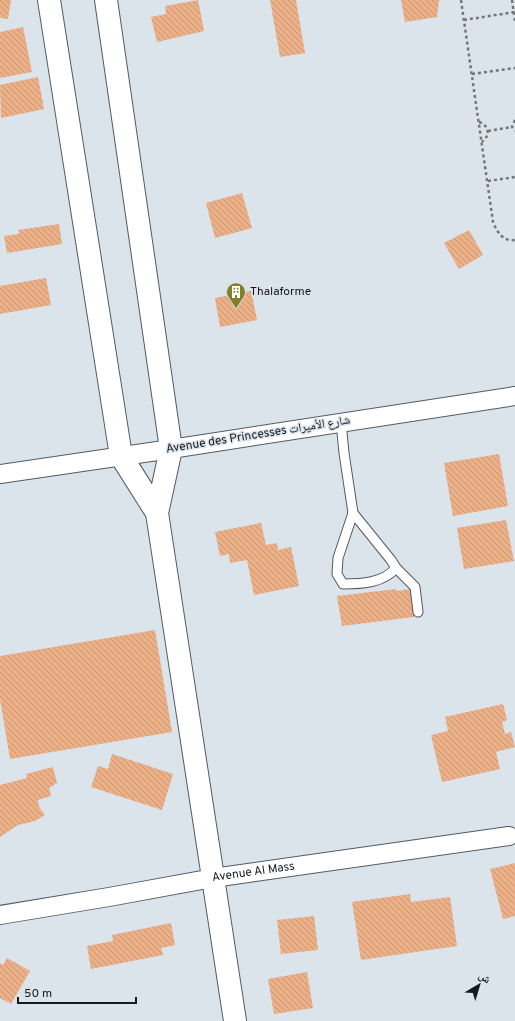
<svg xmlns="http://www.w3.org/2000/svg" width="515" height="1021" viewBox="0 0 515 1021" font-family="Overpass,'Noto Naskh Arabic',sans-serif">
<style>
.building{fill:url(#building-back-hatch)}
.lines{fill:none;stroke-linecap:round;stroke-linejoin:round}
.lane-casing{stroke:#545a61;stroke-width:11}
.street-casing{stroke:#545a61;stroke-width:20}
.secondary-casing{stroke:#545a61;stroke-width:24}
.path{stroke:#71767b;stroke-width:2.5;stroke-dasharray:3 3;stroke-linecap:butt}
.lane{stroke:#fff;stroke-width:9}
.street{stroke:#fff;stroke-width:18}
.secondary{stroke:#fff;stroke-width:22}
.labels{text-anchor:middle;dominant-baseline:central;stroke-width:3;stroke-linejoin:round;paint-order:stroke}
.poi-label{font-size:12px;fill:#16191b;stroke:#dbe3eb;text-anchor:start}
.street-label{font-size:12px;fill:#16191b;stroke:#dbe3eb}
</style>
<defs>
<pattern id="building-back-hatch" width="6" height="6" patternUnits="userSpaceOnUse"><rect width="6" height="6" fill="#ebb087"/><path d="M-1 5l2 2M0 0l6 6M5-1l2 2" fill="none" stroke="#c99774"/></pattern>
</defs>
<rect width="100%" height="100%" fill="#dbe3eb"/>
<!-- building -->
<g class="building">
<polygon points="0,0 11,0 8,19 0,18"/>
<polygon points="198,0 204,31 157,42 151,17 166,14 165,6"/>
<polygon points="270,0 296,0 305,53 280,57"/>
<polygon points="401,0 439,0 437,17 405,22"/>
<polygon points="23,27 32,72 0,78 0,32"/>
<polygon points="38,77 44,109 1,118 0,85"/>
<polygon points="242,193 252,228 215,238 206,203"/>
<polygon points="59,224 62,244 7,253 4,236 19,234 18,230"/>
<polygon points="469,230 483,255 459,269 444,243"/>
<polygon points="46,278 51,305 0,314 0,286"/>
<polygon points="251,291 257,320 220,327 215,298"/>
<polygon points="499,454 508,506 453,516 444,463"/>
<polygon points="506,520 514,561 464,569 457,528"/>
<polygon points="261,523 266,545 277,543 278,550 291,547 299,586 254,595 247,560 230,563 229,554 220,556 215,532"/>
<polygon points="396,589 397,591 410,589 414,617 342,626 337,596"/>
<polygon points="155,630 172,732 10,759 0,699 0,656"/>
<polygon points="503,704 507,720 502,722 505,734 511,732 515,747 496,752 500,769 442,782 431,735 448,731 445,717"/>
<polygon points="112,754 173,774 162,810 91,787 98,766 108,769"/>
<polygon points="53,767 57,783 49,788 51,796 38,800 39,807 45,815 35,821 18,825 0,837 0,785 27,778 26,774"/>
<polygon points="515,863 515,916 503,919 490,869"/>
<polygon points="410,894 411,902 450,897 457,946 361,960 352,902"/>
<polygon points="314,916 318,950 281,954 277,920"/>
<polygon points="171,923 175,945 161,948 163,955 91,969 87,946 113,941 112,935"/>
<polygon points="7,958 30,971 11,1004 0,998 0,963 3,965"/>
<polygon points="307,972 313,1008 274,1014 268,979"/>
</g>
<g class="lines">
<!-- lane casing -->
<g class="lane-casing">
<g id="lane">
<polyline points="341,422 344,453 353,513 391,560 396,568 415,587 418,612"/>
<path d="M353,513L338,558L337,574L343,584C362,584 383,583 396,568"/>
</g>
</g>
<!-- street casing -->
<g class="street-casing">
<g id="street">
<polyline points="0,474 171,449 515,396"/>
<path id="s1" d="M0,915L109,897L213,878L509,836"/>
</g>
</g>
<!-- secondary casing -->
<g class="secondary-casing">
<g id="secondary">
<polyline points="49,0 121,456 157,513"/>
<polyline points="106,0 171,449 157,513 235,1021"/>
</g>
</g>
<!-- path -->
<g class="path">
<path d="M461,0L493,222C497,232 503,242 515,240"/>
<polyline points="512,0 515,21"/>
<polyline points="464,20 515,12"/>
<polyline points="472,74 515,68"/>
<polyline points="515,120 512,127 515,131"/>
<path d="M479,122C485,124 488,128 488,135L482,142"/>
<polyline points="488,131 512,127"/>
<polyline points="488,181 515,177"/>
</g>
<!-- lane -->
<use href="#lane" class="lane"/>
<!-- street -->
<use href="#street" class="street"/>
<!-- secondary -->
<use href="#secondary" class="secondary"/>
</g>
<!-- icons -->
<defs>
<g id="building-pin" transform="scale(1)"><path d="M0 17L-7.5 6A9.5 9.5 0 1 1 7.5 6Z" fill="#848028" stroke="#dbe3eb"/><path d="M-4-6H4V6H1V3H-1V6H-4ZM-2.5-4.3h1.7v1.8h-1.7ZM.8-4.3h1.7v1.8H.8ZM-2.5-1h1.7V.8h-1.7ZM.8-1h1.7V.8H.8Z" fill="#fff"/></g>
</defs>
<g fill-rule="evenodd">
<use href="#building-pin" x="236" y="292"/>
</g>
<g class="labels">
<!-- poi labels -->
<g class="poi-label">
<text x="250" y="292">Thalaforme</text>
</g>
<!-- street labels -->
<g class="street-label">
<text transform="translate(258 435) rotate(-9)">Avenue des Princesses شارع الأميرات</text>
<text stroke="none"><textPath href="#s1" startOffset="257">Avenue Al Mass</textPath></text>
</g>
</g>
<!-- north arrow -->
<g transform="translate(479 985) rotate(38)" stroke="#dbe3eb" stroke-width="3" paint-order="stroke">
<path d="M0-3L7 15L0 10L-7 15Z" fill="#16191b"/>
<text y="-6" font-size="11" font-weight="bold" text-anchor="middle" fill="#16191b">ش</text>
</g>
<!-- scale -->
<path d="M18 997v6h118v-6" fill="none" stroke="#16191b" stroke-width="2"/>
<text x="24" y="997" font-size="12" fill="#16191b" stroke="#dbe3eb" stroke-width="3" paint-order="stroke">50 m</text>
</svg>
